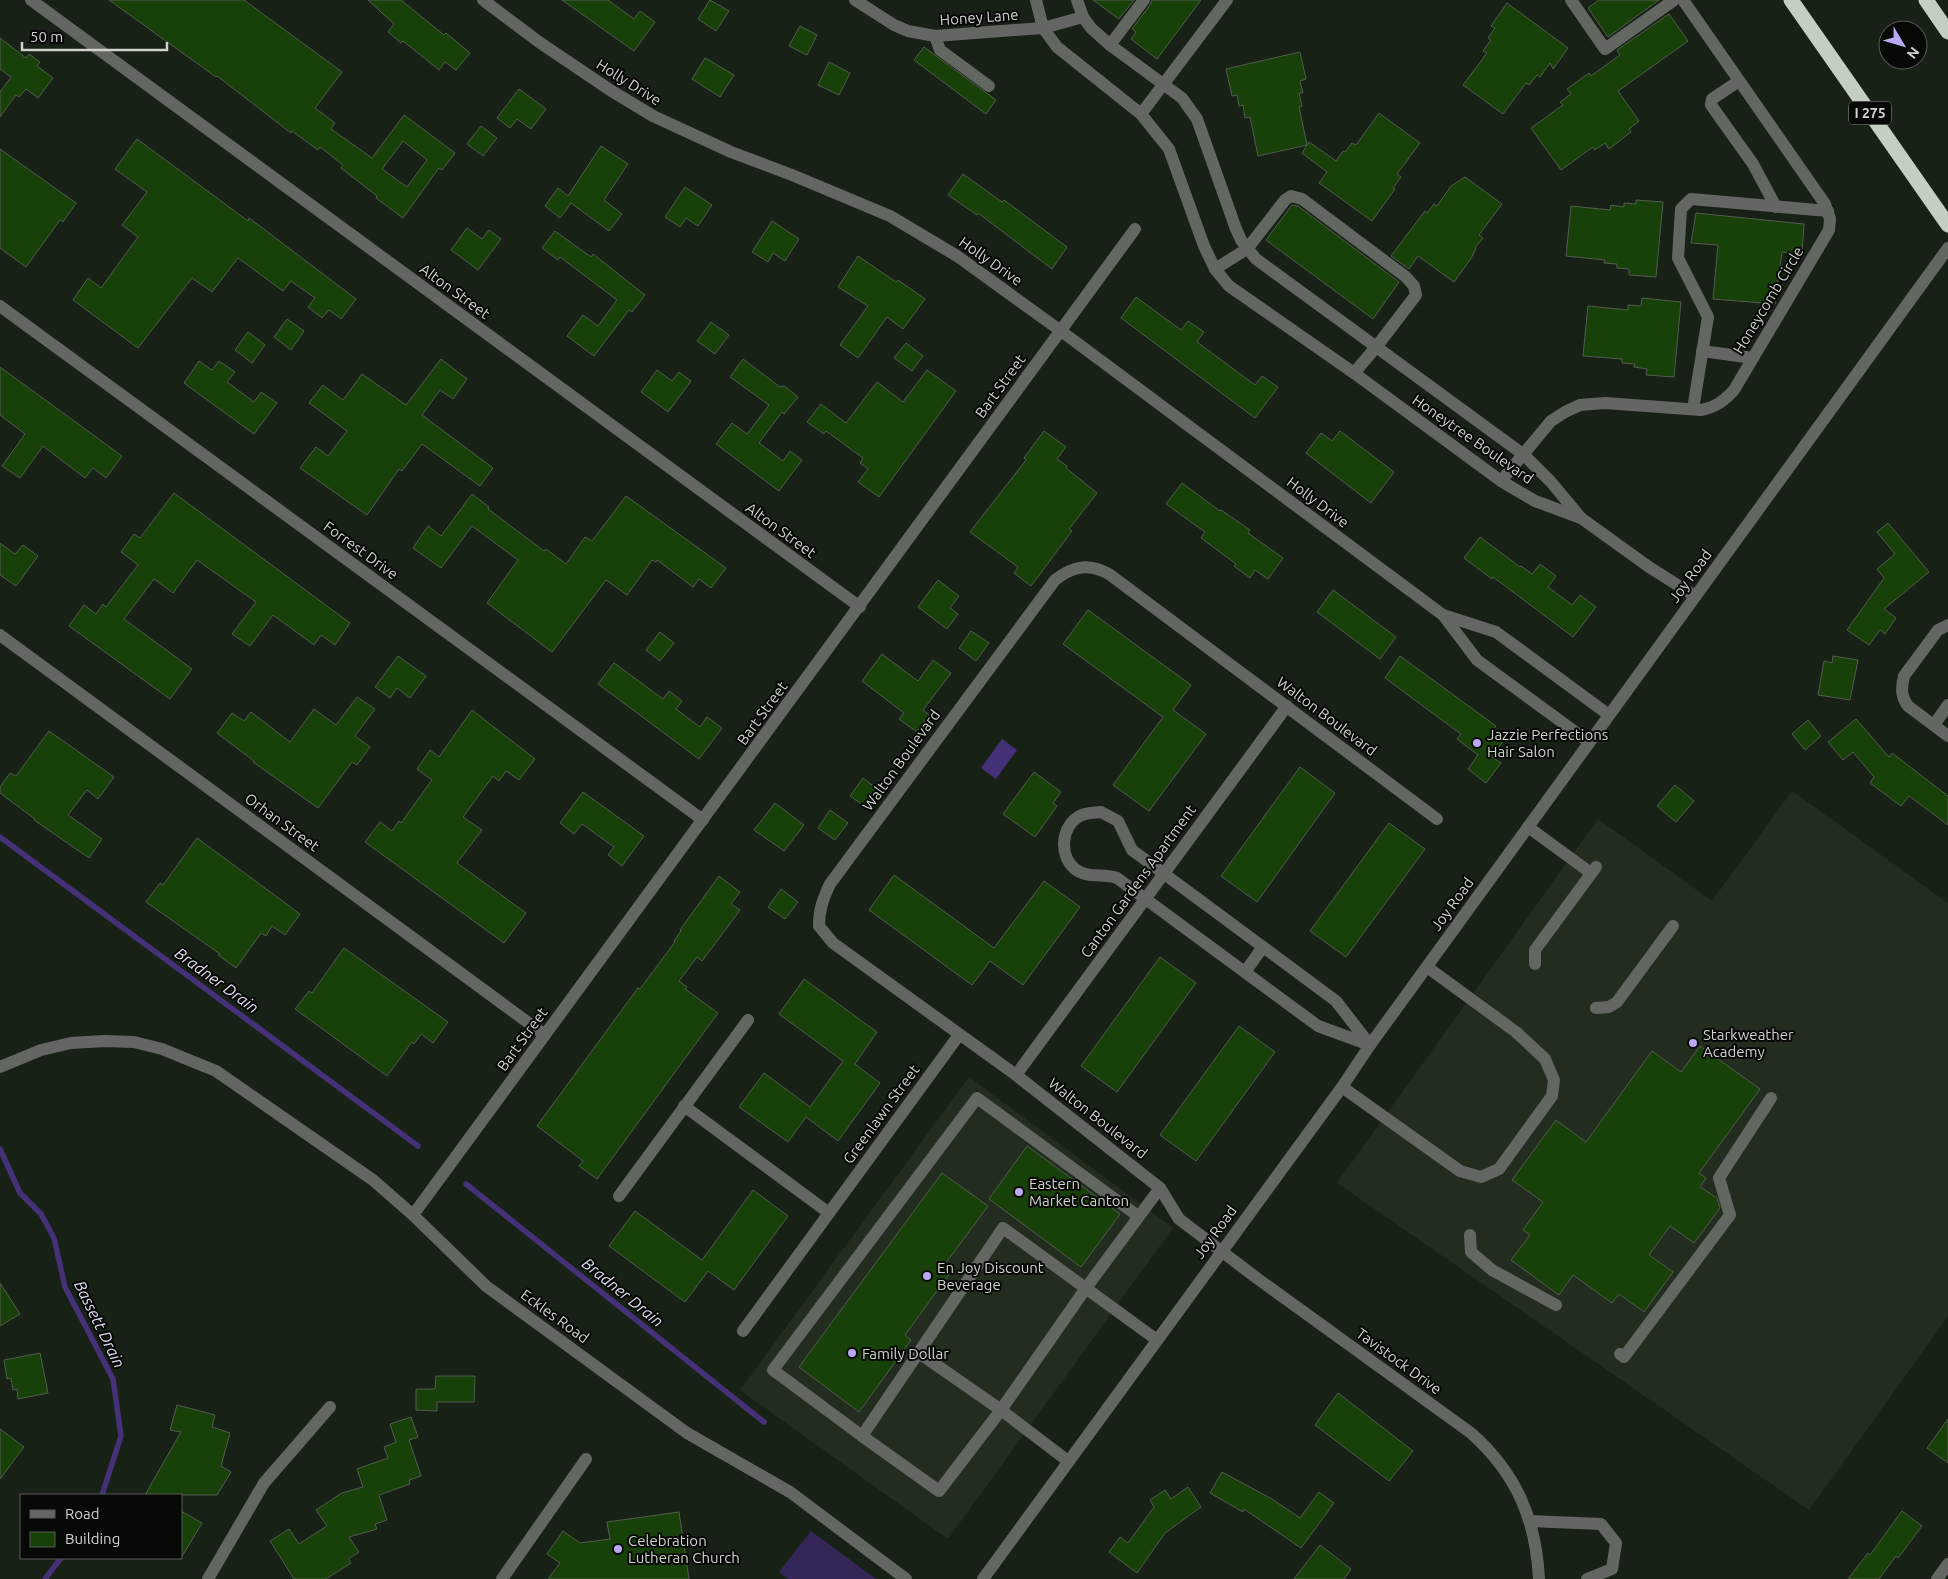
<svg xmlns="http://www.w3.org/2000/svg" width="1948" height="1579" viewBox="0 0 1948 1579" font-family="Ubuntu,sans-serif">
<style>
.built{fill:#222d1f}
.green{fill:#342657}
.water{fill:#453178}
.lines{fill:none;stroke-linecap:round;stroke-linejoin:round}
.stream{stroke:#453178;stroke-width:5.5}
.building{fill:#184009;stroke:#535c50;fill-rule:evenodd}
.minor{stroke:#636761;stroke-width:12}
.highway{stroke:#c4cfc1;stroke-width:15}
.poi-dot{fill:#baaaf6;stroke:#060905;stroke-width:2}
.labels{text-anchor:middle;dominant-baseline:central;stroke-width:4;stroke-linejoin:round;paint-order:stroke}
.shield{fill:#060905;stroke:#929690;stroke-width:1}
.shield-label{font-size:14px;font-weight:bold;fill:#ced3cc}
.street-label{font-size:15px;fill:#ced3cc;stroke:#060905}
.poi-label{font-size:15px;fill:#ced3cc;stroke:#060905;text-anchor:start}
.water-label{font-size:16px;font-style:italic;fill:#e0dcf2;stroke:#060905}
</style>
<rect width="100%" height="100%" fill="#182116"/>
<!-- built -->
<g class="built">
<polygon points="1792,791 1948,903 1948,1316 1809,1510 1337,1183 1598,819 1712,901"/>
<polygon points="969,1077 1173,1228 948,1539 740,1390"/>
</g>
<!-- green -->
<polygon class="green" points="811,1531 876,1579 788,1579 779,1572"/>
<!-- water -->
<polygon class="water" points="1002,739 1017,750 996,779 981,768"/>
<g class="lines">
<!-- stream -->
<g class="stream">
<polyline points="0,837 418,1146"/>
<polyline points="0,1149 20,1193 41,1214 54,1238 65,1287 113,1379 121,1436 102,1495"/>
<polyline points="466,1184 764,1422"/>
<polyline points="45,1579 61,1558"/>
</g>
</g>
<!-- building -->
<g class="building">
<path d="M109,0H244L342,72L315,108L335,123L331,129L372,158L404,115L455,153L442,170L439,168L403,218L376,198L377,196L341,168L343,165L320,147L318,150L292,131L291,133L217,76L216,77ZM403,141L427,160L407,187L382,169Z"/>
<polygon points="368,0 401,0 444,35 446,33 470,53 456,70 445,62 439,70 403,41 401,43 388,32 394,24"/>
<polygon points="562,0 608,0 634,19 640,11 655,22 634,51"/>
<polygon points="710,0 729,11 716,31 698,19"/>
<polygon points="1093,0 1134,0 1119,19"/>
<polygon points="1152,0 1201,0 1157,59 1131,39 1136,32 1132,29 1150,5"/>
<polygon points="1599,0 1659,0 1608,37 1588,8"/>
<polygon points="1507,3 1568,48 1553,69 1550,63 1540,77 1537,75 1529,85 1526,83 1503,114 1463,85 1487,53 1483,51 1491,40 1488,38 1495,28 1491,26"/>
<polygon points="1669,14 1688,41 1618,91 1639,121 1629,129 1631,132 1609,149 1605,143 1595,150 1593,147 1561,170 1531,128 1563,105 1560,102 1571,94 1567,89 1589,73 1591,76 1620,55 1617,50"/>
<polygon points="800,26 817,35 807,55 789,46"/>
<polygon points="0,38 26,58 29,54 40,62 37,66 53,78 38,98 26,89 19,97 16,95 0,117 0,92 11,77 0,69"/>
<polygon points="924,47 996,100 986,114 914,60"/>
<polygon points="1300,52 1306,79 1300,81 1303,93 1299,93 1302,106 1299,107 1307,145 1258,156 1250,117 1245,118 1243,105 1239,106 1237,95 1232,96 1226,69"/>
<polygon points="705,58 734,75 720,97 692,79"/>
<polygon points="829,62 850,73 839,95 818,85"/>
<polygon points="519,89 546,109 531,129 517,119 510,128 497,118"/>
<polygon points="1379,113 1420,143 1397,174 1401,177 1393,188 1395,189 1372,221 1319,183 1327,172 1302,153 1309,142 1336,161 1343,151 1345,152 1352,143 1356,145"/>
<polygon points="481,126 497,138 483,156 467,144"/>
<polygon points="137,139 248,221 249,218 356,299 341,319 329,310 322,318 308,307 315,298 291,281 283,291 238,258 212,292 192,278 138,348 73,300 88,278 101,288 138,237 122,225 147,192 115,169"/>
<polygon points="601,146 628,164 604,200 622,214 609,231 571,203 560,218 545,206 558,188 568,196"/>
<polygon points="0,149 76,203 63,222 60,220 26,267 0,248"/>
<polygon points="963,174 1002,202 1004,200 1067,247 1052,269 978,213 977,215 948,195"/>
<polygon points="1465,177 1502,204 1479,235 1483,238 1475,248 1476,249 1470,260 1454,282 1418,256 1409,269 1391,256 1425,211 1427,213 1434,204 1437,206 1451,186"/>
<polygon points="685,187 712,205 698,226 686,218 680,227 665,217"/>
<polygon points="1636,200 1663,202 1656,277 1629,275 1629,269 1617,268 1617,264 1604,263 1605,260 1566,256 1571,206 1610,210 1611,205 1624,207 1624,203 1636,204"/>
<polygon points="1292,205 1298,206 1399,282 1373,319 1266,240"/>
<polygon points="1696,213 1804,224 1802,254 1782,252 1775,304 1713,299 1718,245 1691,243"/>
<polygon points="772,221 799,239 785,261 773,253 768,262 752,252"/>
<polygon points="467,228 482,239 489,230 501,239 478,270 451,250"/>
<polygon points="555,231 591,257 593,254 645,295 632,312 629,310 594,356 567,336 583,315 598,326 617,300 560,257 558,260 542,248"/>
<polygon points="858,256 896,282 898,280 925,299 903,329 887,317 858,358 840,345 868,306 838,287"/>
<polygon points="1136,297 1181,330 1188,321 1204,332 1197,342 1255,385 1262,376 1278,387 1255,418 1121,318"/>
<polygon points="1642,298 1681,302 1674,377 1646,375 1647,369 1634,367 1635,364 1622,363 1622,359 1583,356 1588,306 1628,310 1628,305 1641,306"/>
<polygon points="287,319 304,331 291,350 274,337"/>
<polygon points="711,322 729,335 715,354 697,341"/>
<polygon points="248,332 265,345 252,363 235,350"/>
<polygon points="906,343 923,356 912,371 894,358"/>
<polygon points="441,359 467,379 453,399 440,390 422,415 493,468 480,486 422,444 402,471 399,469 367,515 300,468 316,447 328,456 347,431 309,403 323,385 343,400 362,374 406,405"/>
<polygon points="743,359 780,387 784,386 798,397 784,414 782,412 759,443 783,461 790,451 802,460 779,491 716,444 732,423 747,434 769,405 730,377"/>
<polygon points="199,361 212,370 219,361 235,372 227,382 254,402 261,392 277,403 254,434 184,383"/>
<polygon points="0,367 122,456 106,478 93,468 85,478 43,446 20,478 2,466 25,434 0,415"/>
<polygon points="657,370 672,381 679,372 691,381 668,412 641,392"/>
<polygon points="927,370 956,391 879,497 858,482 868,469 860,463 863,458 826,431 824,434 807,422 821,404 846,423 877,382 903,402"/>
<polygon points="1044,431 1066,447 1057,459 1067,466 1066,468 1097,493 1069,529 1072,531 1031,586 1014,573 1018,567 970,532 1026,460 1024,458"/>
<polygon points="1340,431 1394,472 1371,503 1306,453 1321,433 1332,441"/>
<polygon points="1182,483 1220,511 1221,510 1250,530 1248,533 1283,558 1268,579 1255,570 1250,578 1234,566 1236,564 1201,538 1205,532 1166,504"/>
<polygon points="174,493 350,623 335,645 321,635 314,645 273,615 250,646 232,634 256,602 197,560 173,593 154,579 124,619 192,669 170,699 69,626 84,605 96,614 103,604 106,607 138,565 121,552 134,534 140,538"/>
<polygon points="472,494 489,507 488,509 544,551 546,549 566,564 585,537 592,541 626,496 726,568 711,588 699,579 693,587 657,560 656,562 652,560 627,595 606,580 552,652 487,603 518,560 472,526 441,568 413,548 428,526 441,536"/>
<polygon points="1888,523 1929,572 1884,609 1896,618 1885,634 1880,630 1869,645 1847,630 1884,578 1877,569 1895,554 1877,532"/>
<polygon points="1480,537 1520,567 1521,566 1532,574 1540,564 1556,576 1548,587 1572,605 1580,595 1596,607 1573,637 1493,577 1492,579 1464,558"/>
<polygon points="0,543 15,554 23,545 38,556 16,586 0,575"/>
<polygon points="938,580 959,596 950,608 958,614 947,629 918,607"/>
<polygon points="1333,590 1396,637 1380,659 1317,612"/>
<polygon points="1088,610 1191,685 1173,710 1206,734 1149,811 1113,785 1163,717 1063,644"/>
<polygon points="971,631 989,643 976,661 959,648"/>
<polygon points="660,632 674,643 660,661 646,650"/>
<polygon points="882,654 918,681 933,660 951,673 923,710 929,715 917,732 899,719 904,713 862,681"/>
<polygon points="398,656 426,676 410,698 397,688 390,698 375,687"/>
<polygon points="1400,656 1496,726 1492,731 1504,740 1492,757 1501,763 1486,783 1468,769 1478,755 1457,739 1461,734 1385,678"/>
<polygon points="1833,656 1858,660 1850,700 1818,695 1824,661 1832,663"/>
<polygon points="614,663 663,699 669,691 682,701 676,709 700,727 707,717 722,728 699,759 598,684"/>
<polygon points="357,697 375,709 355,736 370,747 357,765 352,762 318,808 253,762 254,761 217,733 232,713 244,721 251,712 290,742 314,709 336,725"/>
<polygon points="472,710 535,759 519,780 506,771 499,781 493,776 463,817 482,830 457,863 526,913 504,943 365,842 380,822 392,831 399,821 401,823 432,780 417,769 430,750 439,757"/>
<polygon points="1856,719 1889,757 1892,753 1948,796 1948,825 1909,796 1901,806 1870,783 1874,777 1853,752 1843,760 1828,742"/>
<polygon points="1808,720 1821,736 1805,750 1792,734"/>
<polygon points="49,731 114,777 98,799 87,790 68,815 102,839 89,858 34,820 35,819 0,793 0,787 10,773 16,776"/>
<polygon points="1300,767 1335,793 1257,902 1221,876"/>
<polygon points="1034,772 1061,792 1053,803 1057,806 1035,837 1003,814"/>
<polygon points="863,778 880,791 867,808 850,796"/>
<polygon points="1675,785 1694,801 1676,822 1657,806"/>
<polygon points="583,792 644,836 622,866 608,855 614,847 582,824 574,834 560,823"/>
<polygon points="775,803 804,825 784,851 754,830"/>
<polygon points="830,810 848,823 835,840 818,828"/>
<polygon points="1389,823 1425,849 1346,957 1310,931"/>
<polygon points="197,838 300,914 285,935 272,926 266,936 261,933 236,968 218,955 220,954 146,902 160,883 163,885"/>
<polygon points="894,875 994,948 1044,881 1080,907 1023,985 990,961 972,985 869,910"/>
<polygon points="719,876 740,892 731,904 740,910 702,961 697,957 679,981 687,987 685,989 718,1013 597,1179 579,1166 583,1161 537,1126 638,988 640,989 675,942 674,941 681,931 680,930"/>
<polygon points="781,889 798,902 785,919 768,907"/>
<polygon points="344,948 448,1022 433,1043 421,1034 414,1044 412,1042 387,1076 295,1009 309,991 312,993"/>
<polygon points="1160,957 1196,983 1117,1092 1081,1066"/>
<polygon points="804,979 877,1032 855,1064 880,1083 838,1141 806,1117 788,1142 739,1107 764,1073 810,1107 843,1061 779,1014"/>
<polygon points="1239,1026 1275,1052 1196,1161 1160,1135"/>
<polygon points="1700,1046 1760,1089 1699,1173 1706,1178 1700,1187 1717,1198 1720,1208 1694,1243 1670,1226 1649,1255 1673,1272 1644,1312 1619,1294 1612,1303 1573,1275 1559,1295 1511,1260 1530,1235 1523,1230 1543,1202 1512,1180 1556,1120 1586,1142 1652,1051 1681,1072"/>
<polygon points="1027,1146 1120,1214 1081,1267 989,1199"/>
<polygon points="942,1173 988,1206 942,1268 950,1273 905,1335 911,1340 859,1412 799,1367"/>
<polygon points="753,1190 788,1216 734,1290 708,1271 685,1302 609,1246 635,1211 702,1260"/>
<polygon points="0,1283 20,1314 0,1326"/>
<polygon points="40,1353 48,1393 18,1399 17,1389 13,1390 11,1378 7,1379 4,1360"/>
<polygon points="436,1376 475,1376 474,1402 437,1402 437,1411 416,1410 416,1389 435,1389"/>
<polygon points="1338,1393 1413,1451 1389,1481 1315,1425"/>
<polygon points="177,1405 215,1415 212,1427 230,1433 221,1466 231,1472 217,1495 145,1495 181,1432 170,1430"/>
<polygon points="411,1417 418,1437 409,1440 421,1476 409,1480 410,1484 379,1495 387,1520 375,1524 377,1529 349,1537 359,1552 348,1559 351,1563 326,1579 294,1579 270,1541 289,1529 299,1544 327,1526 316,1510 342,1493 363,1487 357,1469 388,1458 384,1447 396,1442 390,1424"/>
<polygon points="1948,1419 1948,1463 1927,1448"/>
<polygon points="0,1429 24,1447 0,1479"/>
<polygon points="1222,1472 1272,1499 1300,1518 1319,1492 1334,1503 1301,1548 1244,1509 1243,1512 1210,1493"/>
<polygon points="1188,1487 1201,1507 1165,1533 1137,1573 1109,1552 1120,1537 1128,1543 1154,1507 1150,1500 1165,1490 1171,1499"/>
<polygon points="181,1511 202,1523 181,1558"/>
<polygon points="1902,1511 1922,1526 1898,1558 1896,1556 1879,1579 1848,1579 1868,1553 1870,1555"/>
<polygon points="679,1512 689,1579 548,1579 560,1563 547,1554 563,1531 580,1543 610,1539 607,1522"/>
<polygon points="1320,1545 1351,1569 1344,1579 1294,1579"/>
</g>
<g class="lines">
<!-- minor -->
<g class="minor">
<polyline points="31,0 860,607"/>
<polyline points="483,0 539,42 610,90 653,116 731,152 792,175 890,216 957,256 1061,331 1443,615 1477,660 1589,742"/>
<polyline points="855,0 894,25 908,31 935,36 1043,28 1083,17"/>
<polyline points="1036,0 1043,28 1057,47 1141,114 1169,149 1204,246 1215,269 1229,286 1354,373 1501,481 1535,501 1581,518 1649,567 1695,596"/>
<polyline points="1077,0 1083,17 1091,28 1110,45 1182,98 1197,119 1236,229 1241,240 1256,259 1524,455 1551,482 1581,518"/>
<polyline points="1571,0 1605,49 1674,0"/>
<polyline points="935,36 940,50 989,86"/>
<polyline points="1110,45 1144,0"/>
<polyline points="1739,81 1712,99 1711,105 1753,164 1776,207"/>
<polyline points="1141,114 1227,0"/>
<polyline points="1215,269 1247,249 1285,200 1291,196 1302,199 1406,277 1414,286 1416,295 1377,346 1354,373"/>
<polyline points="0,306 703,820"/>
<polyline points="1702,351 1753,358"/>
<polyline points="1693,409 1708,317 1678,258 1681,209 1691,199 1828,211"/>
<path d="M1501,481L1551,421L1565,412L1580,405L1605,403L1701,410C1716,407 1724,401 1734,390L1829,230L1830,219L1825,204L1683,0"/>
<polyline points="1443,615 1496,632 1609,715"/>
<path d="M1948,625L1938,630L1904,676C1901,688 1901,697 1908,706L1948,736"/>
<polyline points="0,635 545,1035"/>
<polyline points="1934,725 1948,705"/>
<path d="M1101,812L1118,821L1132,850L1336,1001L1370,1045L1318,1026L1117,878C1103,873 1088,879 1075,869C1059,856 1061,828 1078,817C1085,812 1093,813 1101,812Z"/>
<path d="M1437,819L1109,574C1088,563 1073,566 1055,580L830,884C823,899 819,909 819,926L833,943L1016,1075L1160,1188L1179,1219L1258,1279L1471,1433C1516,1473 1536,1519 1539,1579"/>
<polyline points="1528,827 1591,873"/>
<polyline points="1535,964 1535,950 1596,867"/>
<polyline points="1245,972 1263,947"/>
<polyline points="1596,1008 1609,1007 1617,1002 1673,926"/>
<polyline points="0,1067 41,1050 71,1043 104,1041 134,1042 162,1049 216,1071 373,1180 413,1215 486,1286 687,1433 790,1492 906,1579"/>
<polyline points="1016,1075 1287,706"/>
<polyline points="1342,1087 1460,1171 1481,1177 1499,1169 1552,1096 1554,1080 1545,1059 1516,1032 1427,967"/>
<polyline points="684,1106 829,1213"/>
<polyline points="619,1196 748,1020"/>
<polyline points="413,1215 1135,229"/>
<polyline points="1470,1235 1471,1252 1492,1270 1556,1305"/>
<polyline points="743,1331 959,1035"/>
<polyline points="919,1353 1001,1410 1086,1288 1160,1188"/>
<polyline points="1620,1354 1624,1357 1730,1215 1719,1178 1771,1098"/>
<polyline points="862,1436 773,1370 977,1098 1138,1216"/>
<polyline points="1068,1461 1001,1410 939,1491 862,1436 1003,1228 1157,1340"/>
<polyline points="1530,1521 1601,1524 1616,1543 1612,1569 1587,1579"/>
<polyline points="208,1579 264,1483 330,1407"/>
<polyline points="502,1579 586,1459"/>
<polyline points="983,1579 1342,1087 1370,1045 1948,248"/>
<polyline points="1937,1579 1948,1564"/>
</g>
<!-- highway -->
<g class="highway">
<polyline points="1791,0 1948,225"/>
<polyline points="1926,0 1948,32"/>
</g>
</g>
<!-- markers -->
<g class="poi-dot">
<circle cx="1477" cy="743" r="5"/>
<circle cx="1693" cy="1043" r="5"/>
<circle cx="1019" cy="1192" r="5"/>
<circle cx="927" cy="1276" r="5"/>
<circle cx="852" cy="1353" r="5"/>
<circle cx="618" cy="1549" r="5"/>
</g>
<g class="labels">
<!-- shield labels -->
<rect class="shield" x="1849" y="101.5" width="42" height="23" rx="4"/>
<g class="shield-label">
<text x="1870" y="113">I 275</text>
</g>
<!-- street labels -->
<g class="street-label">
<text transform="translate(979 17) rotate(-4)">Honey Lane</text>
<text transform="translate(629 82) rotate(32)">Holly Drive</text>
<text transform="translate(991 261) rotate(35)">Holly Drive</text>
<text transform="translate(455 291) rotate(36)">Alton Street</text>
<text transform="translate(1768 300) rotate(-59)">Honeycomb Circle</text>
<text transform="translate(1000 386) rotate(-54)">Bart Street</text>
<text transform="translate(1473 439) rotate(35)">Honeytree Boulevard</text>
<text transform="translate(1318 502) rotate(37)">Holly Drive</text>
<text transform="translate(781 530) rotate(36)">Alton Street</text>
<text transform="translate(361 550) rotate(36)">Forrest Drive</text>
<text transform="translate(1690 576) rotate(-54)">Joy Road</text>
<text transform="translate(762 713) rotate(-54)">Bart Street</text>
<text transform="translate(1327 716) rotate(37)">Walton Boulevard</text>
<text transform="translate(901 760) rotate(-54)">Walton Boulevard</text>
<text transform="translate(282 822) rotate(36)">Orhan Street</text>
<text transform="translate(1138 881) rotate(-54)">Canton Gardens Apartment</text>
<text transform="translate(1452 904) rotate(-54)">Joy Road</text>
<text transform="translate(522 1039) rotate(-54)">Bart Street</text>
<text transform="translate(881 1114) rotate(-54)">Greenlawn Street</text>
<text transform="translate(1098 1118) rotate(38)">Walton Boulevard</text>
<text transform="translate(1215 1232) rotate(-54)">Joy Road</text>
<text transform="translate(555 1316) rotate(36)">Eckles Road</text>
<text transform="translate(1399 1361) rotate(36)">Tavistock Drive</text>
</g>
<!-- poi labels -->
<g class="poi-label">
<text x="1487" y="734">Jazzie Perfections<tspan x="1487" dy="17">Hair Salon</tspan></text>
<text x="1703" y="1034">Starkweather<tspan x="1703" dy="17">Academy</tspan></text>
<text x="1029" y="1183">Eastern<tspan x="1029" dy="17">Market Canton</tspan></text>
<text x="937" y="1267">En Joy Discount<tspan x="937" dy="17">Beverage</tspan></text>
<text x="862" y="1353">Family Dollar</text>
<text x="628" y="1540">Celebration<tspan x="628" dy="17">Lutheran Church</tspan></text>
</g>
<!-- water labels -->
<g class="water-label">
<text transform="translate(217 980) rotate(36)">Bradner Drain</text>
<text transform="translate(623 1292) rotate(39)">Bradner Drain</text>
<text transform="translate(100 1324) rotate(64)">Bassett Drain</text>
</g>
</g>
<!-- legend -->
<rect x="20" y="1494" width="162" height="65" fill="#060905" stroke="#565a55"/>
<rect x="30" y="1510" width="25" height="8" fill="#636761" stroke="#565a55"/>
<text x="65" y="1519" font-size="15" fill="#ced3cc">Road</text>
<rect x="30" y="1532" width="25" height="15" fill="#184009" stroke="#565a55"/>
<text x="65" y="1544" font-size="15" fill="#ced3cc">Building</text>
<!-- north arrow -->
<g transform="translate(1903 45) rotate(128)"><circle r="24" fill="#060905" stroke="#565a55"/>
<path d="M0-4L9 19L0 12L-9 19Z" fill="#baaaf6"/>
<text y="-8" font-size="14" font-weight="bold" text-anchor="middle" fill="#ced3cc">N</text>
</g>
<!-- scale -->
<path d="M22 42v8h145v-8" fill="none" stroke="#ced3cc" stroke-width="2.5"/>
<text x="30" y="42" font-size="15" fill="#ced3cc" stroke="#060905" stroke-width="4" paint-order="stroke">50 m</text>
</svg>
